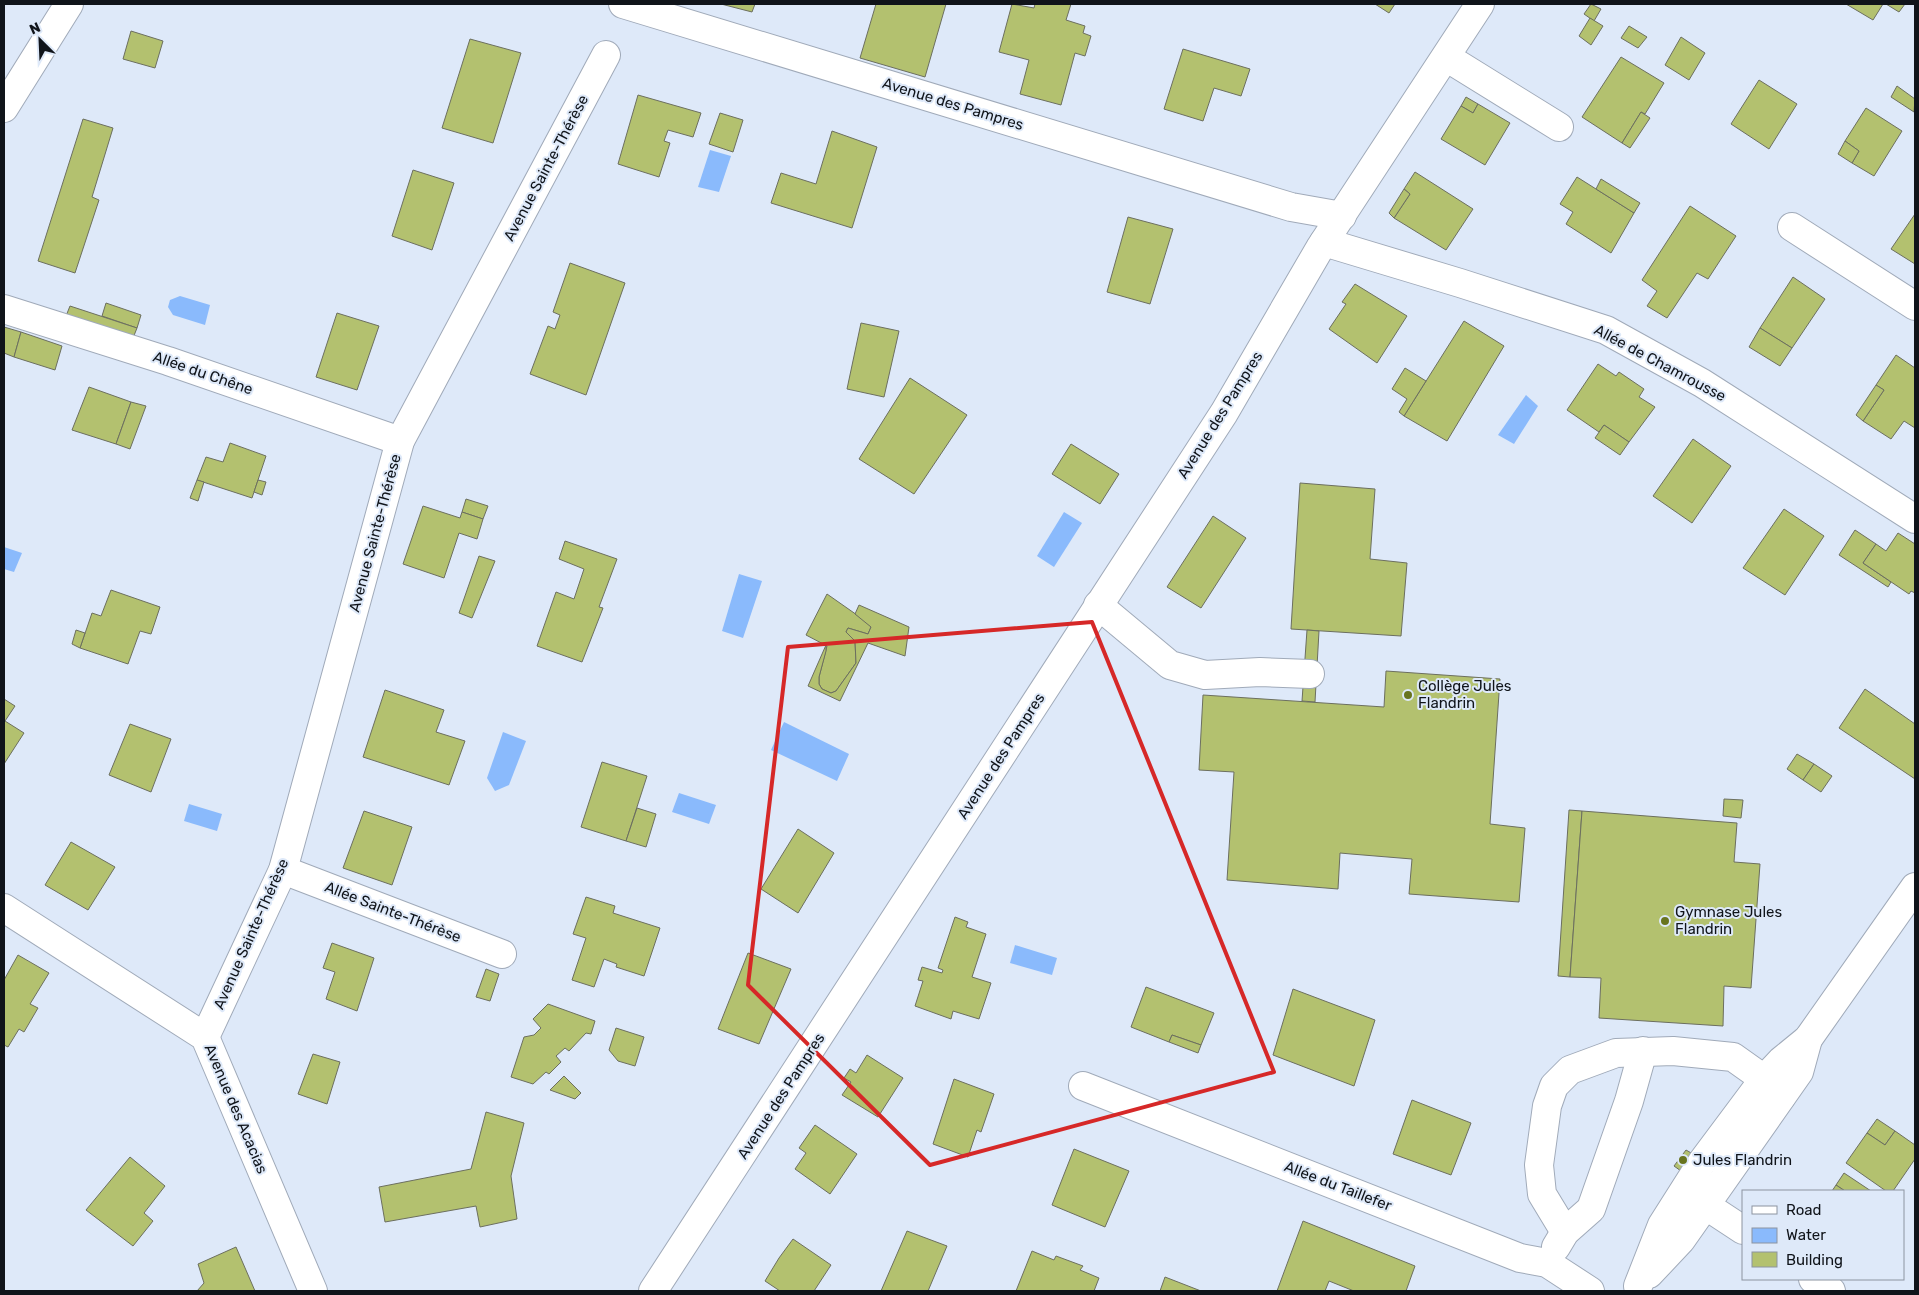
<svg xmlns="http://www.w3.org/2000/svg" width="1919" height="1295" viewBox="0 0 1919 1295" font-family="Rubik,sans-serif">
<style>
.water{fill:#8abafc}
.building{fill:#b3c16f;stroke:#6c6f5f}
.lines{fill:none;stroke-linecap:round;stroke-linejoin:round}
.minor-casing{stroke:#a0aab9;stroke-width:30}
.minor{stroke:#fff;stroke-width:28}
.marked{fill:none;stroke:#d62828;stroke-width:4;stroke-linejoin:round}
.poi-dot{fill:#68741e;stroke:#dee9f9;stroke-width:2}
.labels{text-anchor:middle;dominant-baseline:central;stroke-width:4;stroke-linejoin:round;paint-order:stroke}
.street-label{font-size:15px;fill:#10141a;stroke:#dee9f9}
.poi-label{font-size:15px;fill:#10141a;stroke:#dee9f9;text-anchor:start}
</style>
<rect width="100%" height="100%" fill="#dee9f9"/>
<!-- water -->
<g class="water">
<polygon points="710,150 731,156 719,192 698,187"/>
<polygon points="180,296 210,305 205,325 173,315 168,307 170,300"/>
<polygon points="1526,395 1538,406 1514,444 1498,435"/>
<polygon points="1064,512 1082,523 1054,567 1037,556"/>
<polygon points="4,547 22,553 14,572 4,569"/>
<polygon points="739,574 762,581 743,638 722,631"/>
<polygon points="784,722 849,754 837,781 771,750"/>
<polygon points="503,732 526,741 509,785 495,791 487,778"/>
<polygon points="679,793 716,805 709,824 672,812"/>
<polygon points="189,804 222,814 217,831 184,821"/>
<polygon points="1015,945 1057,958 1052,975 1010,963"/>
</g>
<!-- building -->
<g class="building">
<polygon points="721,4 755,4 752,12"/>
<polygon points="876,4 946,4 925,77 860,58"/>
<polygon points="1012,4 1034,8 1035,4 1071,4 1066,20 1085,26 1083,33 1091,36 1085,56 1075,53 1061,105 1020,94 1029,60 999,52"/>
<polygon points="1375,4 1395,4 1389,13"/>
<polygon points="1591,4 1601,9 1594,21 1584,14"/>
<polygon points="1846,4 1883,4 1873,20"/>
<polygon points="1886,4 1905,4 1899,12"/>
<polygon points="1590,18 1603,26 1591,45 1579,36"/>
<polygon points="1629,26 1647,37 1638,48 1621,38"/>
<polygon points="131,31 163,41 155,68 123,59"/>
<polygon points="1681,37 1705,53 1689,80 1665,65"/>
<polygon points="470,39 521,53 493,143 442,128"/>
<polygon points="1183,49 1250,69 1241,96 1214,88 1203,121 1164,109"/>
<polygon points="1621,57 1664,83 1645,114 1641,112 1622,143 1582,117"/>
<polygon points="1759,80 1797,104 1769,149 1731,124"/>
<polygon points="1897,86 1915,99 1914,112 1891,97"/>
<polygon points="638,95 701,113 693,137 668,130 664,141 670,143 659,177 618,164"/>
<polygon points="1466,97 1478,104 1473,113 1461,106"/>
<polygon points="1478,104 1510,123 1485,165 1441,139 1461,106 1473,113"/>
<polygon points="1866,108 1902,131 1874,176 1852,163 1859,151 1845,141"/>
<polygon points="1641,112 1650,118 1630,148 1622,143"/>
<polygon points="720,113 743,120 733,152 709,144"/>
<polygon points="83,119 113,128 92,197 99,200 75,273 38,261"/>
<polygon points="832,131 877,147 852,228 771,203 781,173 816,184"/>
<polygon points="1845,141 1859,151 1852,163 1838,154"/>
<polygon points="413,170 454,183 432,250 392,236"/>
<polygon points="1415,172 1473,209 1446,250 1394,218 1410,194 1404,189"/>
<polygon points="1577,177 1634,213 1611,253 1566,224 1573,212 1560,204"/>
<polygon points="1601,179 1640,203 1634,213 1596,189"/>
<polygon points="1404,189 1410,194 1394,218 1389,213"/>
<polygon points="1690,206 1736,236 1708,279 1697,273 1667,318 1647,306 1657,291 1642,280"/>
<polygon points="1915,214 1915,264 1891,249"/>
<polygon points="1128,217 1173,229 1150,304 1107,292"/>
<polygon points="570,263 625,283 586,395 530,374 548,326 555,329 560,315 553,312"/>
<polygon points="1793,277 1825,299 1792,348 1760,328"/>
<polygon points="1355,284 1407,316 1377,363 1329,329 1346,304 1342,302"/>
<polygon points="106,303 141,315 137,328 102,316"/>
<polygon points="70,306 137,328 131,343 64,321"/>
<polygon points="337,313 379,326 357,390 316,377"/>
<polygon points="1464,321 1504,346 1447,441 1404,416"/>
<polygon points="861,323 899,331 884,397 847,389"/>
<polygon points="4,327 21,332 14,357 4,353"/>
<polygon points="1760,328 1792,348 1780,366 1749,347"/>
<polygon points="21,332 62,346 55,370 14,357"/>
<polygon points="1896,355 1915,368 1915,428 1904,421 1891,439 1863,421 1884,390 1876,385"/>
<polygon points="1598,364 1616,376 1619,372 1644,389 1639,397 1655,407 1629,442 1604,425 1599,432 1567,410"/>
<polygon points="1405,368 1426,381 1404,416 1399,412 1407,399 1392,389"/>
<polygon points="910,378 967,415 914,494 859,459"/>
<polygon points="1876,385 1884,390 1863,421 1856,415"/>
<polygon points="89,387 131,402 116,444 72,430"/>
<polygon points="131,402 146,406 130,449 116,444"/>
<polygon points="1604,425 1629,442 1620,455 1595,438"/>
<polygon points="1693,439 1731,466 1692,523 1653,496"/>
<polygon points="230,443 266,456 252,498 197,480 206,457 223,462"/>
<polygon points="1071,444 1119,474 1100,504 1052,474"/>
<polygon points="197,480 204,482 198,501 190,498"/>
<polygon points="258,480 266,482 262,495 254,492"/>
<polygon points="1300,483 1375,489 1370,559 1407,563 1401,636 1291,629"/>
<polygon points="466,499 488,506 483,519 462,512"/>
<polygon points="423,506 460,518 462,512 483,519 477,539 459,533 444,578 403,564"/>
<polygon points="1784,509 1824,536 1785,595 1743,568"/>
<polygon points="1213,516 1246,538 1201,608 1167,587"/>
<polygon points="1855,530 1876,544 1863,563 1891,582 1888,587 1839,555"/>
<polygon points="1898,533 1915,544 1915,593 1911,591 1909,594 1863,563 1876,544 1886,551"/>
<polygon points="565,541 617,559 599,607 603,608 582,662 537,646 556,592 574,599 584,569 559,559"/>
<polygon points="479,556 495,561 472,618 459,613"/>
<polygon points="111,590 160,607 151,634 140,631 128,664 80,648 92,613 101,616"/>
<polygon points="827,594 867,622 871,627 868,634 848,628 846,632 855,641 856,663 836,691 831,693 822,689 819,684 819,677 827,646 806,635"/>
<polygon points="859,605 909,627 905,656 868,643 840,701 808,686 826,645 826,651 819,677 819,684 822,689 831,693 836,691 856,663 855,641 846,632 848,628 868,634 871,627 855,614"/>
<polygon points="76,630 85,633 80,648 72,644"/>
<polygon points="1307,630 1319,631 1315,702 1302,701"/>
<polygon points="1386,671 1500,679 1490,824 1525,828 1519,902 1409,894 1412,859 1351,854 1340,853 1338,889 1227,880 1234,772 1199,770 1203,695 1384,707"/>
<polygon points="1865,689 1915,724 1915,779 1839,728"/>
<polygon points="385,690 444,710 436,732 465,741 449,785 363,757"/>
<polygon points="4,699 15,706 5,721 24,733 4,764"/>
<polygon points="130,724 171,739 151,792 109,775"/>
<polygon points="1797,754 1814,764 1803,780 1787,769"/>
<polygon points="602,762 647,776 626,841 581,827"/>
<polygon points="1814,764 1832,776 1821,792 1803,780"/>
<polygon points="1724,799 1743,800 1741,818 1723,816"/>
<polygon points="637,808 656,814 646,847 626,841"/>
<polygon points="1569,810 1582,811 1570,977 1558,976"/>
<polygon points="364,811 412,827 392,885 343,868"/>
<polygon points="1582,811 1737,823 1734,862 1760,864 1751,988 1724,986 1723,1026 1599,1018 1601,978 1570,977"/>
<polygon points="798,829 834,853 798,913 761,889"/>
<polygon points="71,842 115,867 88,910 45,885"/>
<polygon points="586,897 615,906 613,913 660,928 644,976 616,967 617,964 604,959 594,987 572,980 586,938 573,934"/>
<polygon points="955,917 968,922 966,927 986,934 972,977 991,983 979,1019 953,1011 951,1019 915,1006 923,981 918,980 922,967 942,973 943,970 938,968"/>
<polygon points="332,943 374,958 357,1011 326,999 335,972 323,968"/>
<polygon points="748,953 791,969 759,1044 718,1029"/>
<polygon points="18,955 49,973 30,1004 38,1008 24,1032 19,1029 8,1047 4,1045 4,980"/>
<polygon points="486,969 499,974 490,1001 476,997"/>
<polygon points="1146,987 1214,1013 1201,1045 1172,1035 1169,1042 1131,1027"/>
<polygon points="1293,989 1375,1020 1354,1086 1273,1055"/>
<polygon points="548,1004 595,1021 591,1034 586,1033 569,1051 565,1048 556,1056 561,1062 549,1074 546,1072 533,1084 511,1077 524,1037 534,1035 541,1028 533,1019"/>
<polygon points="616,1028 644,1037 635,1066 618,1061 609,1050"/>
<polygon points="1172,1035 1201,1045 1198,1053 1169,1042"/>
<polygon points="313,1054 340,1062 327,1104 298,1094"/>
<polygon points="867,1055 903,1078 878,1117 842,1095 851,1082 844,1078 850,1069 856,1073"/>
<polygon points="564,1076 581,1093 575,1099 550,1090"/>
<polygon points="954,1079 994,1094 981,1132 977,1130 968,1157 933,1144"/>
<polygon points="1412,1100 1471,1123 1451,1175 1393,1154"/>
<polygon points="486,1112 524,1123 511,1176 517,1219 480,1227 476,1206 385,1222 379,1187 471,1169"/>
<polygon points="1877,1119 1895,1131 1885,1145 1867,1133"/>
<polygon points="815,1125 857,1154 830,1194 795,1169 806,1153 799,1148"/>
<polygon points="1895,1131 1915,1145 1915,1159 1893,1191 1886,1191 1846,1163 1867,1133 1885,1145"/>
<polygon points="1074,1149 1129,1171 1105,1227 1052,1205"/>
<polygon points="1686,1150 1693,1154 1681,1171 1674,1166"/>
<polygon points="130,1157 165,1186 144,1213 153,1221 133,1246 86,1210"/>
<polygon points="1844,1173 1871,1191 1845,1191 1836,1185"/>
<polygon points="1836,1185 1845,1191 1832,1191"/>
<polygon points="1303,1221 1415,1266 1406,1291 1354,1291 1329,1281 1325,1291 1277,1291"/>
<polygon points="907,1231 947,1246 928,1291 881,1291"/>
<polygon points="793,1239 831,1265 814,1291 780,1291 765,1281 779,1258"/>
<polygon points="236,1247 255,1291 197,1291 204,1283 198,1264"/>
<polygon points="1032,1251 1054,1260 1056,1256 1083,1266 1080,1270 1099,1278 1094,1291 1016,1291"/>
<polygon points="1165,1277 1201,1291 1160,1291"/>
</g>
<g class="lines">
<!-- minor casing -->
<g class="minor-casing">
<g id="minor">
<polyline points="623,4 1291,207 1342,216"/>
<polyline points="1446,57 1559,127"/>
<polyline points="4,108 69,4"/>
<polyline points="1792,227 1915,306"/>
<polyline points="1324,242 1460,283 1606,330 1702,383 1915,519"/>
<polyline points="4,309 168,361 400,441"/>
<polyline points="1098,605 1170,665 1205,675 1260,672 1310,674"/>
<polyline points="283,870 502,954"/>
<polyline points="4,908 205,1037 313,1291"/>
<polyline points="205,1037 283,870 400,441 606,55"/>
<polyline points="1083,1086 1520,1258 1547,1263 1590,1291"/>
<polyline points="1705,1205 1743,1230"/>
<polyline points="1565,1232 1542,1194 1539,1165 1547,1106 1554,1086 1570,1070 1616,1053 1673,1051 1733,1057 1764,1079 1781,1097"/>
<polyline points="1556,1247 1565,1232 1591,1209 1629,1101 1643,1051"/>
<polyline points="1649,1274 1681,1240 1799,1072 1808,1039"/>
<polyline points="1813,1279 1831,1291"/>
<polyline points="1638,1286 1662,1225 1702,1162 1764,1079 1781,1061 1808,1039 1915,887"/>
<polyline points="653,1291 1224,413 1320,248 1480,4"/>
</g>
</g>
<!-- minor -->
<use href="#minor" class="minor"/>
</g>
<!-- marked area -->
<path class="marked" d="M1092,622L1274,1072L930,1165L748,985L788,647Z"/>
<!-- markers -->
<g class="poi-dot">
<circle cx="1408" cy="695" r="5"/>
<circle cx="1665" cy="921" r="5"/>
<circle cx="1683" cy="1160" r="5"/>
</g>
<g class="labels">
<!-- street labels -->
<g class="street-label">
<text transform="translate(953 104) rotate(17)">Avenue des Pampres</text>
<text transform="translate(546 168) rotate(-62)">Avenue Sainte-Thérèse</text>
<text transform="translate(1660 363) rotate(28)">Allée de Chamrousse</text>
<text transform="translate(203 373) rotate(19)">Allée du Chêne</text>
<text transform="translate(1220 415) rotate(-58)">Avenue des Pampres</text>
<text transform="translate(375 533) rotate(-75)">Avenue Sainte-Thérèse</text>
<text transform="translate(1001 756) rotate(-57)">Avenue des Pampres</text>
<text transform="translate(393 912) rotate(21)">Allée Sainte-Thérèse</text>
<text transform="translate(251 934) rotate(-66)">Avenue Sainte-Thérèse</text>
<text transform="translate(781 1096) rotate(-57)">Avenue des Pampres</text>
<text transform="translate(236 1109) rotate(67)">Avenue des Acacias</text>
<text transform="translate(1338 1186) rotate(21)">Allée du Taillefer</text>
</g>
<!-- poi labels -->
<g class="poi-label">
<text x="1418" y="686">Collège Jules<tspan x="1418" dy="17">Flandrin</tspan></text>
<text x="1675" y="912">Gymnase Jules<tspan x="1675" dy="17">Flandrin</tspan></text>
<text x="1693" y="1160">Jules Flandrin</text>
</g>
</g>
<!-- border -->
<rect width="1919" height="1295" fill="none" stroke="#10141a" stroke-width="10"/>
<!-- legend -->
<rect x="1742" y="1190" width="162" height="90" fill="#dee9f9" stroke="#8c94a0"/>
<rect x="1752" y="1206" width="25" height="8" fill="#ffffff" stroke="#8c94a0"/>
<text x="1786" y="1215" font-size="15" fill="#10141a">Road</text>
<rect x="1752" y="1228" width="25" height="15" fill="#8abafc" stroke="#8c94a0"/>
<text x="1786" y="1240" font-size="15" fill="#10141a">Water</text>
<rect x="1752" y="1252" width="25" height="15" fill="#b3c16f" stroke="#8c94a0"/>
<text x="1786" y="1265" font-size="15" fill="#10141a">Building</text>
<!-- north arrow -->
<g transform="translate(40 40) rotate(336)" stroke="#dee9f9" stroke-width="4" paint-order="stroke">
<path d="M0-4L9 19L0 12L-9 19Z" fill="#10141a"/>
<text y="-8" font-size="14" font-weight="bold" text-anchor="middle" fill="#10141a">N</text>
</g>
</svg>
